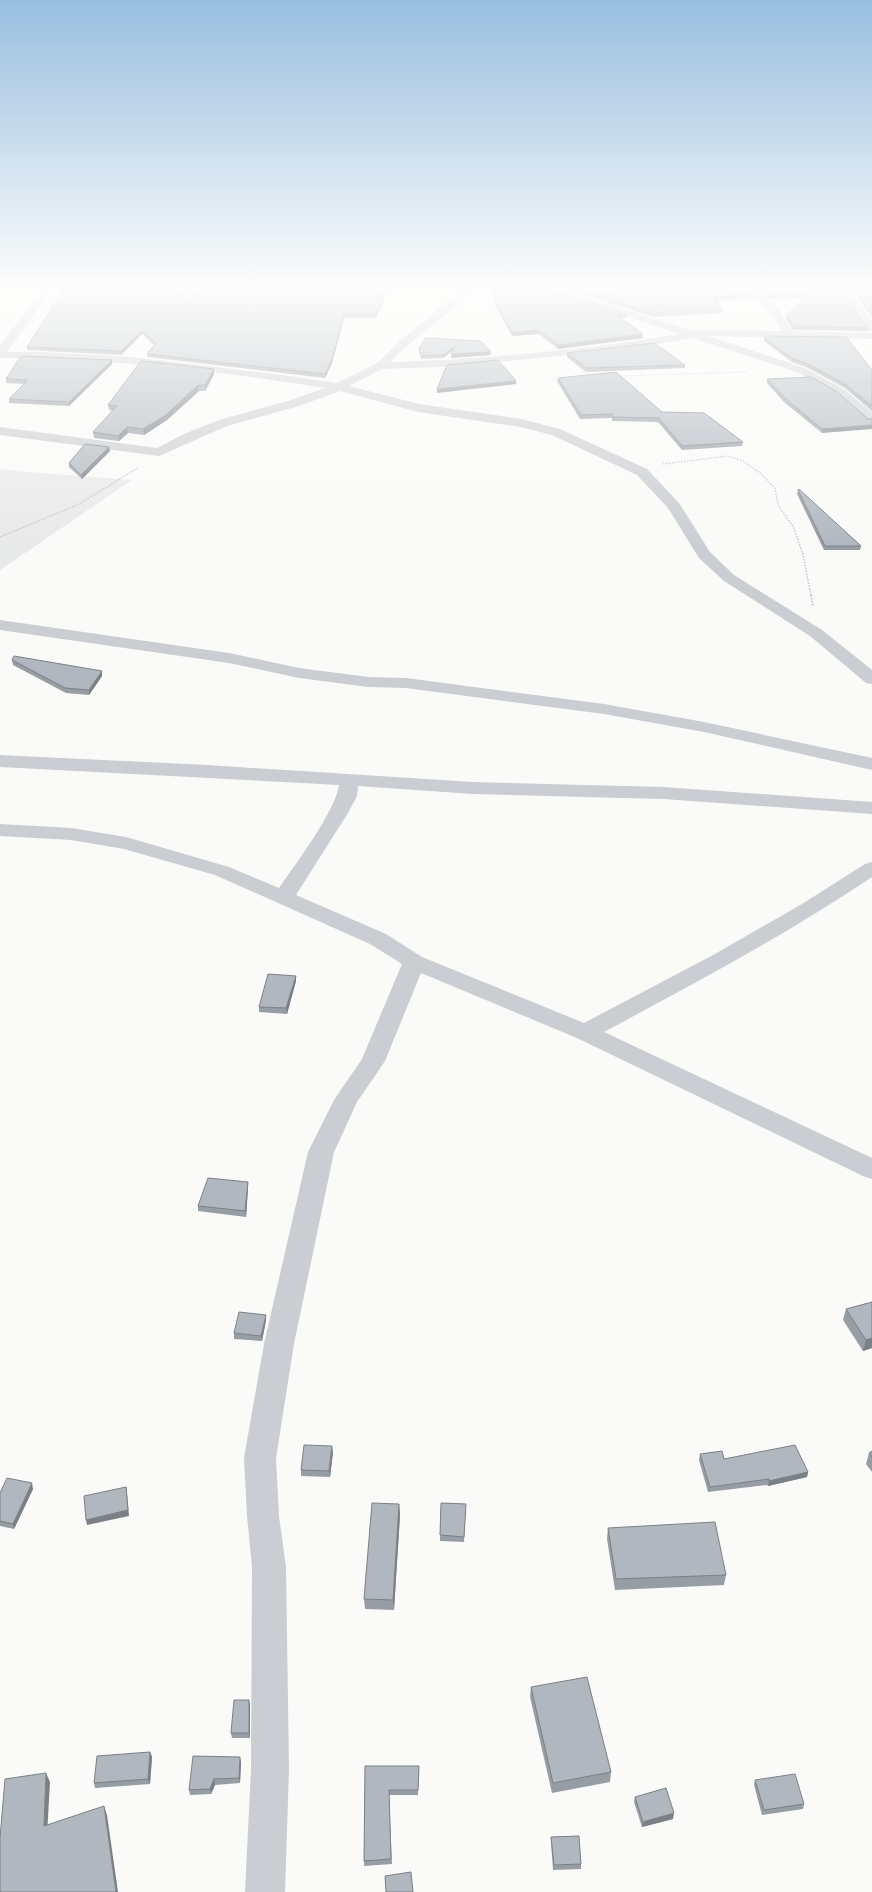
<svg xmlns="http://www.w3.org/2000/svg" width="872" height="1892" viewBox="0 0 872 1892" font-family="'Archivo Narrow',sans-serif">
<style>
.built{fill:#e8e9e9}
.lines{fill:none;stroke-linecap:round;stroke-linejoin:round}
.path-far2{stroke:#c1c4c6;stroke-width:1;stroke-dasharray:1 1;stroke-linecap:butt}
.path-far1{stroke:#c1c4c6;stroke-width:1.5;stroke-dasharray:1.5 1.5;stroke-linecap:butt}
.path{stroke:#c1c4c6;stroke-width:2;stroke-dasharray:1.5 1.5;stroke-linecap:butt}
.minor{fill:#cacdd1;fill-rule:evenodd}
.wall{fill:#979da4}
.shaded-wall{fill:#7b8086}
.building{fill:#b0b7bf;stroke:#7b8086}
</style>
<rect width="100%" height="100%" fill="#fafaf8"/>
<!-- built -->
<polygon class="built" points="0,469 27,472 132,480 0,570"/>
<g class="lines">
<!-- path-far2 -->
<g class="path-far2">
<polyline points="20,284 28,286"/>
<polyline points="618,376 747,372"/>
</g>
<!-- path-far1 -->
<g class="path-far1">
<polyline points="663,464 728,456 743,461 760,473 775,488 778,505 794,528 803,555 811,596"/>
<polyline points="0,537 77,505 138,468"/>
</g>
<!-- path -->
<polyline class="path" points="811,595 813,606"/>
<!-- minor -->
<g class="minor">
<polygon points="196,284 206,284 190,301 182,301 181,299 182,297"/>
<path d="M469,284H479L461,302L409,344L390,362C487,359 584,350 679,334L568,297L522,286L520,284H536L574,293L693,331L702,330L782,331L769,310L736,284H747L777,306L792,331L872,333V339L794,338L790,339L786,338L708,336L805,368L844,389L872,412V422L868,421L836,393L797,372L692,338L633,348L550,357L443,367L382,369L349,386L419,404L522,419L560,429L647,469L679,503L710,552L734,575L822,630L872,670V684L866,683L810,636L724,581L699,558L668,508L637,475L552,435L521,427L418,412L340,391L299,406L227,426L159,456L0,435V427L157,448L184,434L219,420L291,400L325,388C217,371 109,358 0,358V346L42,290H48L50,292L7,352H45L131,357L275,374L337,383L376,364L401,340Z"/>
<polygon points="852,293 872,293 872,299 856,299 872,321 872,331 868,330 865,326 845,298 848,294"/>
<polygon points="0,620 229,653 299,668 368,677 406,678 604,704 704,722 872,758 872,770 704,732 604,714 406,688 368,687 299,678 229,663 0,630"/>
<path d="M0,755L207,765L473,782L663,787L872,802V814L663,799L473,794L358,786L357,796L348,813L296,895L386,934L422,957L584,1023L715,954L802,904L865,864L872,862V877C786,935 695,983 604,1032L872,1158V1179L863,1176L577,1038L421,973L385,1061L357,1102L334,1152L294,1344L276,1458L279,1516L286,1567L289,1769L285,1892H245L251,1769L252,1567L247,1516L244,1458L264,1344L308,1152L334,1100L362,1059L402,964L370,944L215,875L124,849L71,840L0,836V824L71,828L126,837L229,867L279,888C296,863 335,812 339,785L0,767Z"/>
</g>
</g>
<!-- wall -->
<g class="wall">
<polygon points="205,284 393,284 389,296 385,296 376,318 344,318 332,363 325,378 148,357 147,354 154,345 142,334 121,355 27,350 27,347 181,296 181,298 191,299"/>
<polygon points="492,284 522,284 627,314 626,318 621,318 643,338 558,349 539,334 512,336 494,304 494,294"/>
<polygon points="542,284 577,284 578,293"/>
<polygon points="631,284 738,284 753,296 753,299 716,300 722,309 722,313 653,317 585,295 585,292 631,289"/>
<polygon points="749,284 872,284 872,292 852,292 847,293 845,296 868,328 868,331 793,330 786,319 787,315 805,298 770,299"/>
<polygon points="859,297 872,297 872,318 859,300"/>
<polygon points="764,338 872,370 872,411 845,388 806,367 792,362 764,341"/>
<polygon points="419,348 491,352 490,355 451,358 451,354 452,351 443,358 421,359"/>
<polygon points="567,353 685,365 685,368 586,372 567,357"/>
<polygon points="112,360 112,364 69,406 9,403 9,399 24,384 6,383 6,379"/>
<polygon points="214,369 214,374 205,391 199,391 167,420 144,435 128,433 119,441 94,438 93,432 113,411 109,410 108,405"/>
<polygon points="558,378 662,412 743,442 742,446 682,450 658,422 612,421 612,418 580,419 557,381"/>
<polygon points="767,379 868,419 822,433 784,402 767,383"/>
<polygon points="109,447 110,451 82,479 69,467 69,463"/>
<polygon points="798,490 861,546 860,550 824,550 797,494"/>
<polygon points="12,660 102,671 102,676 89,695 66,693 13,665"/>
<polygon points="296,976 296,981 287,1014 259,1012 259,1007"/>
<polygon points="248,1182 248,1188 246,1217 198,1211 198,1206"/>
<polygon points="872,1302 872,1348 863,1351 843,1320 846,1309"/>
<polygon points="266,1315 266,1320 262,1341 234,1339 234,1333"/>
<polygon points="872,1451 872,1472 866,1464 869,1453"/>
<polygon points="333,1452 330,1477 301,1476 301,1470"/>
<polygon points="700,1454 724,1459 808,1472 807,1477 768,1486 767,1485 708,1492 699,1460"/>
<polygon points="33,1489 14,1529 0,1526 0,1493"/>
<polygon points="441,1503 466,1504 464,1542 440,1541"/>
<polygon points="399,1504 400,1515 394,1610 365,1609 364,1599"/>
<polygon points="608,1528 726,1575 724,1585 615,1590 607,1539"/>
<polygon points="531,1687 611,1772 610,1782 552,1793 530,1697"/>
<polygon points="250,1705 250,1738 232,1738 231,1733"/>
<polygon points="150,1752 152,1757 150,1784 95,1788 94,1783"/>
<polygon points="241,1762 240,1783 215,1785 211,1794 190,1795 189,1790"/>
<polygon points="365,1766 419,1766 418,1795 389,1795 392,1864 364,1866"/>
<polygon points="755,1780 804,1804 803,1809 762,1815 754,1785"/>
<polygon points="635,1797 673,1819 642,1827 634,1802"/>
<polygon points="551,1837 581,1864 581,1869 553,1870 551,1842"/>
</g>
<!-- shaded-wall -->
<g class="shaded-wall">
<polygon points="190,284 194,284 181,296 181,302 181,293"/>
<polygon points="392,284 393,284 389,296 389,293"/>
<polygon points="852,288 852,292 847,293 844,298 844,295 847,290"/>
<polygon points="385,293 385,296 376,318 376,315"/>
<polygon points="344,314 344,318 332,363 325,378 325,374"/>
<polygon points="539,330 539,334 512,336 512,332"/>
<polygon points="142,331 142,334 121,355 121,351"/>
<polygon points="643,334 643,338 558,349 558,345"/>
<polygon points="455,346 454,349 443,358 443,355"/>
<polygon points="491,352 490,355 451,358 451,354"/>
<polygon points="112,360 112,364 69,406 69,402"/>
<polygon points="214,369 214,374 205,391 205,385"/>
<polygon points="516,381 516,384 437,393 437,389"/>
<polygon points="198,385 199,391 167,420 144,435 143,429"/>
<polygon points="872,425 872,429 822,433 822,429"/>
<polygon points="127,427 128,433 119,441 118,436"/>
<polygon points="109,447 110,451 82,479 81,475"/>
<polygon points="102,671 102,676 89,695 89,690"/>
<polygon points="296,976 296,981 287,1014 286,1008"/>
<polygon points="248,1182 248,1188 246,1217 245,1211"/>
<polygon points="266,1315 266,1320 262,1341 261,1336"/>
<polygon points="872,1338 872,1348 863,1351 866,1340"/>
<polygon points="332,1446 333,1452 330,1477 329,1471"/>
<polygon points="808,1472 807,1477 768,1486 769,1481"/>
<polygon points="32,1483 33,1489 14,1529 13,1524"/>
<polygon points="126,1487 127,1493 129,1516 87,1525 86,1520"/>
<polygon points="399,1504 400,1515 394,1610 393,1600"/>
<polygon points="249,1700 250,1705 250,1738 249,1733"/>
<polygon points="150,1752 152,1757 150,1784 148,1779"/>
<polygon points="240,1757 241,1762 240,1783 239,1778"/>
<polygon points="46,1773 50,1782 47,1835 44,1826"/>
<polygon points="214,1779 215,1785 211,1794 210,1789"/>
<polygon points="104,1806 107,1815 118,1892 116,1892"/>
<polygon points="674,1813 673,1819 642,1827 643,1822"/>
</g>
<!-- building -->
<g class="building">
<polygon points="67,284 190,284 181,293 180,298 191,299 205,284 392,284 389,293 385,293 376,315 344,314 332,360 325,374 147,354 156,343 142,331 121,351 27,347"/>
<polygon points="493,284 522,284 568,295 627,314 616,315 643,334 558,345 539,330 512,332 494,301 494,290"/>
<polygon points="557,284 577,284 578,289"/>
<polygon points="632,284 738,284 753,296 713,297 722,309 653,313 585,292 632,289"/>
<polygon points="754,284 872,284 872,288 852,288 847,290 844,295 868,328 793,326 787,315 808,295 770,296"/>
<polygon points="859,297 872,297 872,314"/>
<polygon points="766,336 846,337 872,370 872,406 845,384 806,363 793,359 764,338"/>
<polygon points="426,338 481,341 491,352 451,354 455,346 443,355 421,356 419,348"/>
<polygon points="654,343 685,365 586,368 567,353"/>
<polygon points="21,356 112,360 69,402 9,399 28,380 6,379"/>
<polygon points="498,360 516,381 437,389 447,365"/>
<polygon points="141,361 214,369 205,385 198,385 166,415 143,429 127,427 118,436 93,432 117,406 108,405"/>
<polygon points="616,372 662,412 704,413 743,442 682,446 659,418 613,417 612,414 581,415 558,378"/>
<polygon points="811,377 836,391 868,419 872,419 872,425 822,429 785,398 767,379"/>
<polygon points="85,444 109,447 81,475 69,463"/>
<polygon points="799,489 861,546 825,546 798,490"/>
<polygon points="14,656 102,671 89,690 65,688 12,660"/>
<polygon points="268,974 296,976 286,1008 259,1007"/>
<polygon points="208,1178 248,1182 245,1211 198,1206"/>
<polygon points="872,1302 872,1338 866,1340 846,1309"/>
<polygon points="239,1312 266,1315 261,1336 234,1333"/>
<polygon points="304,1445 332,1446 329,1471 301,1470"/>
<polygon points="795,1445 808,1472 769,1481 769,1479 710,1487 700,1454 722,1451 724,1459"/>
<polygon points="872,1451 872,1457 869,1453"/>
<polygon points="7,1478 32,1483 13,1524 0,1521 0,1493"/>
<polygon points="126,1487 128,1510 86,1520 84,1496"/>
<polygon points="372,1503 399,1504 393,1600 364,1599"/>
<polygon points="441,1503 466,1504 464,1537 440,1535"/>
<polygon points="715,1522 726,1575 616,1579 608,1528"/>
<polygon points="587,1677 611,1772 553,1783 531,1687"/>
<polygon points="234,1700 249,1700 249,1733 231,1733"/>
<polygon points="150,1752 148,1779 94,1783 97,1756"/>
<polygon points="193,1756 240,1757 239,1778 214,1779 210,1789 189,1790"/>
<polygon points="365,1766 419,1766 418,1790 389,1790 391,1859 364,1861"/>
<polygon points="46,1773 44,1826 104,1806 116,1892 0,1892 0,1838 5,1779"/>
<polygon points="795,1774 804,1804 764,1810 755,1780"/>
<polygon points="666,1788 674,1813 643,1822 635,1797"/>
<polygon points="579,1836 581,1864 554,1865 551,1837"/>
<polygon points="411,1872 413,1892 386,1892 385,1876"/>
</g>
<!-- sky -->
<linearGradient id="sky" x2="0" y2="1"><stop stop-color="#98bedf"/><stop offset="0.52" stop-color="#fdfdfc"/><stop offset="1" stop-color="#fdfdfc" stop-opacity="0"/></linearGradient>
<rect width="872" height="549" fill="url(#sky)"/>
</svg>
